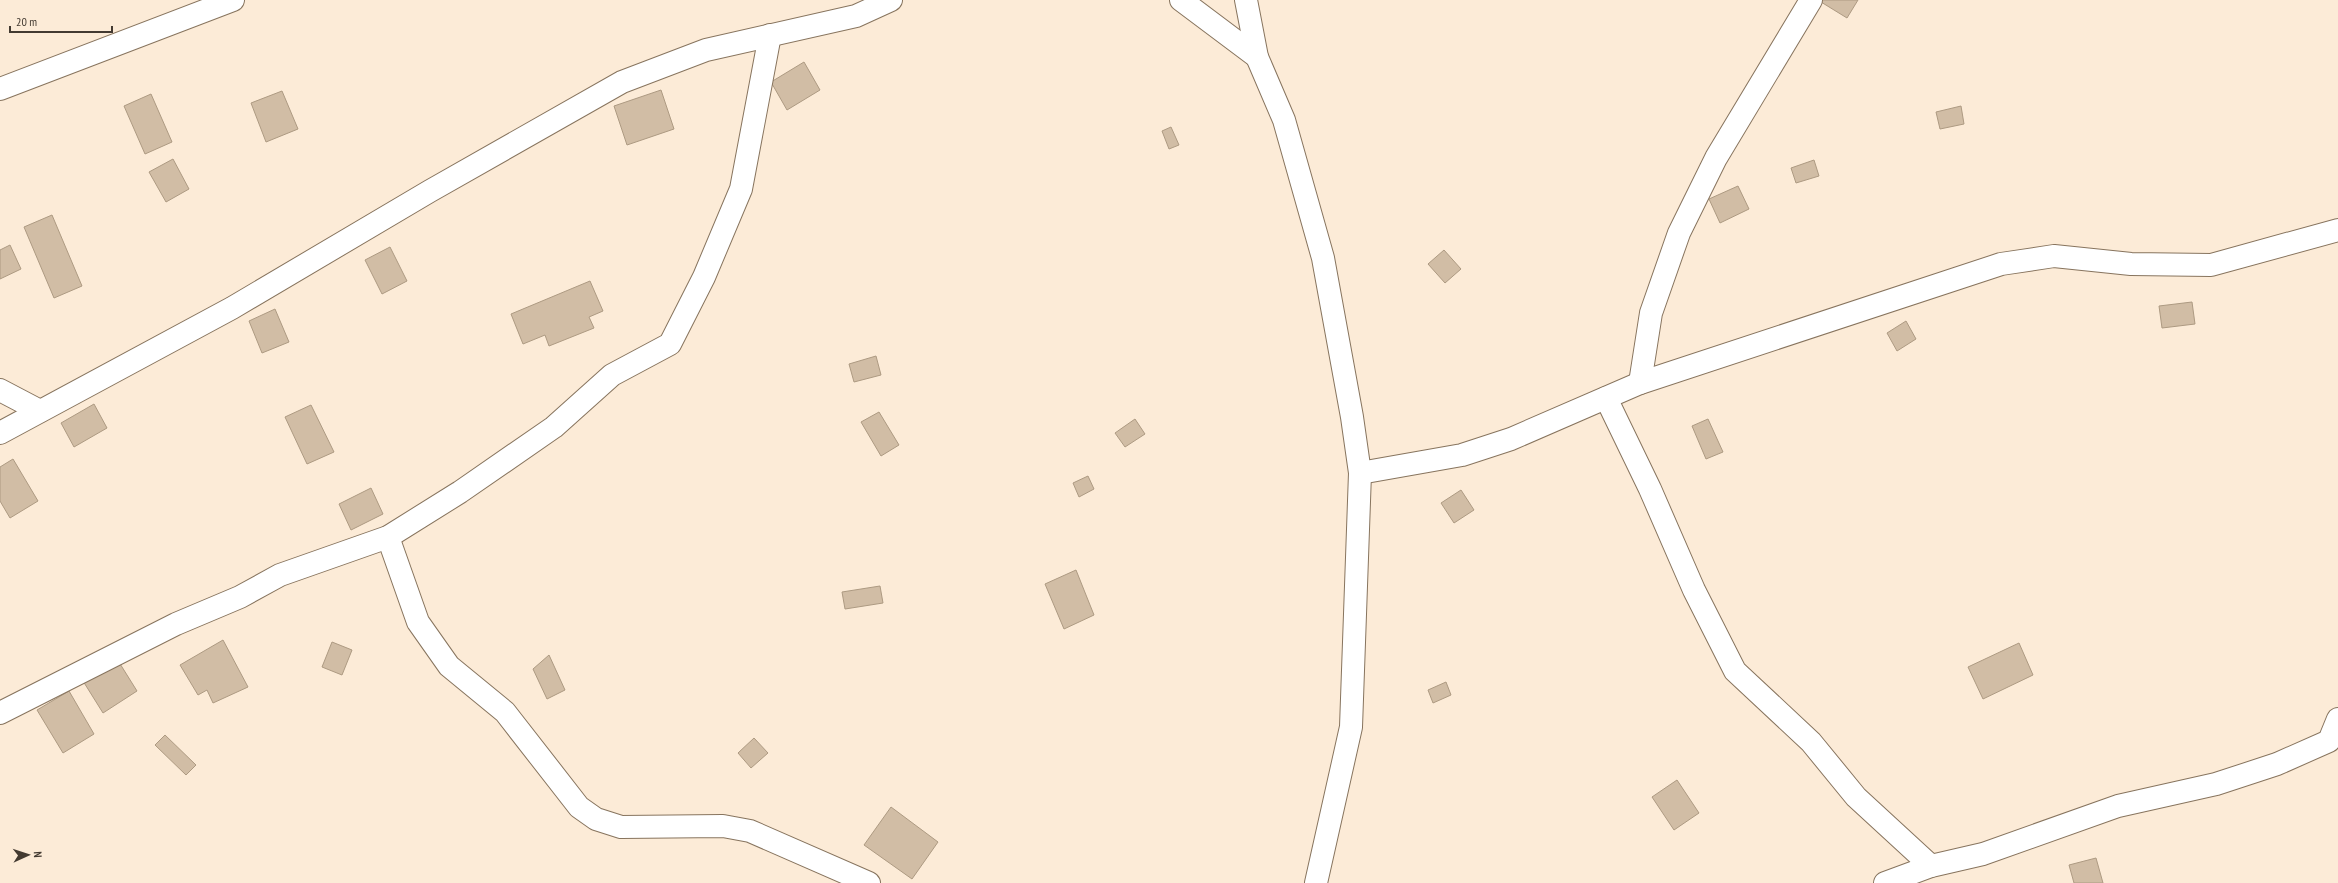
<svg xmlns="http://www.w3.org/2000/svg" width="2338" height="883" viewBox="0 0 2338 883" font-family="'PT Sans Narrow',sans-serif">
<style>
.building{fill:#d1bda5;stroke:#ad9a82}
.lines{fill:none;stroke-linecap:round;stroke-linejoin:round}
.street-casing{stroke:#87745e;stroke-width:24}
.street{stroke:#fff;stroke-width:22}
</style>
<rect width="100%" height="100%" fill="#fcebd7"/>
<!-- building -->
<g class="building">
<polygon points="1823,0 1858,0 1847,18 1821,2"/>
<polygon points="804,62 820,90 787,110 771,82"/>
<polygon points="661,90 674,129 627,145 614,106"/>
<polygon points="282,91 298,129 266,142 251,103"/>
<polygon points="151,94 172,142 145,154 124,106"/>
<polygon points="1961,106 1964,124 1940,129 1936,112"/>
<polygon points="1171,127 1179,145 1169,149 1162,131"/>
<polygon points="173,159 189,189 166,202 149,172"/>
<polygon points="1814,160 1819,176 1796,183 1791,168"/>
<polygon points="1738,186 1749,209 1720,223 1709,199"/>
<polygon points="52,215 82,286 54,298 24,227"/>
<polygon points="10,245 21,269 0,279 0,250"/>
<polygon points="390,247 407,281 382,294 365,260"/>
<polygon points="1444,250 1461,269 1445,283 1428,264"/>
<polygon points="590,281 603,311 589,317 594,328 549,346 545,335 523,344 511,314"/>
<polygon points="2192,302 2195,324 2162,328 2159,306"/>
<polygon points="275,309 289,342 262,353 249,321"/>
<polygon points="1906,321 1916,339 1897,351 1887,333"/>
<polygon points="876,356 881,375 854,382 849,364"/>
<polygon points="94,404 107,428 74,447 61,423"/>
<polygon points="311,405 334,452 307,464 285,417"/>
<polygon points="879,412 899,445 881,456 861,422"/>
<polygon points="1135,419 1145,434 1125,447 1115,433"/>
<polygon points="1708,419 1723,452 1706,459 1692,426"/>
<polygon points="13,459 38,501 10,518 0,501 0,467"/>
<polygon points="1088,476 1094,489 1079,497 1073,483"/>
<polygon points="371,488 383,514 351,530 339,504"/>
<polygon points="1461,490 1474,510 1454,523 1441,503"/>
<polygon points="1076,570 1094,615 1064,629 1045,584"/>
<polygon points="880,586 883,603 845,609 842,592"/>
<polygon points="223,640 248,687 213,703 207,690 198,695 180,665"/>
<polygon points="332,642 352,650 342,675 322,667"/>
<polygon points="2019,643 2033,675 1983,699 1968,667"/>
<polygon points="549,655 565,690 547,699 533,669"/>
<polygon points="117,659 137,691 103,713 83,681"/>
<polygon points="1446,682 1451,695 1433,703 1428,690"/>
<polygon points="69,691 94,734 63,753 37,710"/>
<polygon points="165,735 196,765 186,775 155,745"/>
<polygon points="754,738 768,753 751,768 738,753"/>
<polygon points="1677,780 1699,813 1674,830 1652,797"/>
<polygon points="891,807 938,842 912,879 864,845"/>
<polygon points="2096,858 2103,883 2074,883 2069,865"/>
</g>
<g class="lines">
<!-- street casing -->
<g class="street-casing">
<g id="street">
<polyline points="1181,0 1257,57"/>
<polyline points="1246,0 1257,57 1284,120 1323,258 1352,417 1360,473 1351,727 1316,883"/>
<polyline points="0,89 233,0"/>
<polyline points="1640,383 1651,313 1679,233 1716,158 1811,0"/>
<polyline points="0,390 40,411"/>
<polyline points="1606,398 1650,489 1694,590 1735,671 1811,742 1856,797 1931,866"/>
<polyline points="0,433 232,308 430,191 622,82 706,50 856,16 891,0"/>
<polyline points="1360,473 1462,455 1511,439 1640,383 2001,264 2054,256 2131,264 2211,265 2338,230"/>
<polyline points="388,537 418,622 449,666 505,712 579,807 596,819 621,827 723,826 750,831 869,883"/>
<polyline points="0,713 176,624 240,597 280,575 388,537 460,492 554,427 612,375 670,344 704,277 741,189 770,35"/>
<polyline points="1885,883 1931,866 1983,854 2118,806 2216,784 2277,764 2329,741 2338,719"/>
</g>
</g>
<!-- street -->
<use href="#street" class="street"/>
</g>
<!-- north arrow -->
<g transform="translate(28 855) rotate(87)" stroke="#fcebd7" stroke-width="3" paint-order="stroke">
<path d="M0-3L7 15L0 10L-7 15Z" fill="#433a31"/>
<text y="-6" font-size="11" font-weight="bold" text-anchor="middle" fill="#433a31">N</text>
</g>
<!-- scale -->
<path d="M10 26v6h102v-6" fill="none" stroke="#433a31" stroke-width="2"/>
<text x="16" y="26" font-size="12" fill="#433a31" stroke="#fcebd7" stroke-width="3" paint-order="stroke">20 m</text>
</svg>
